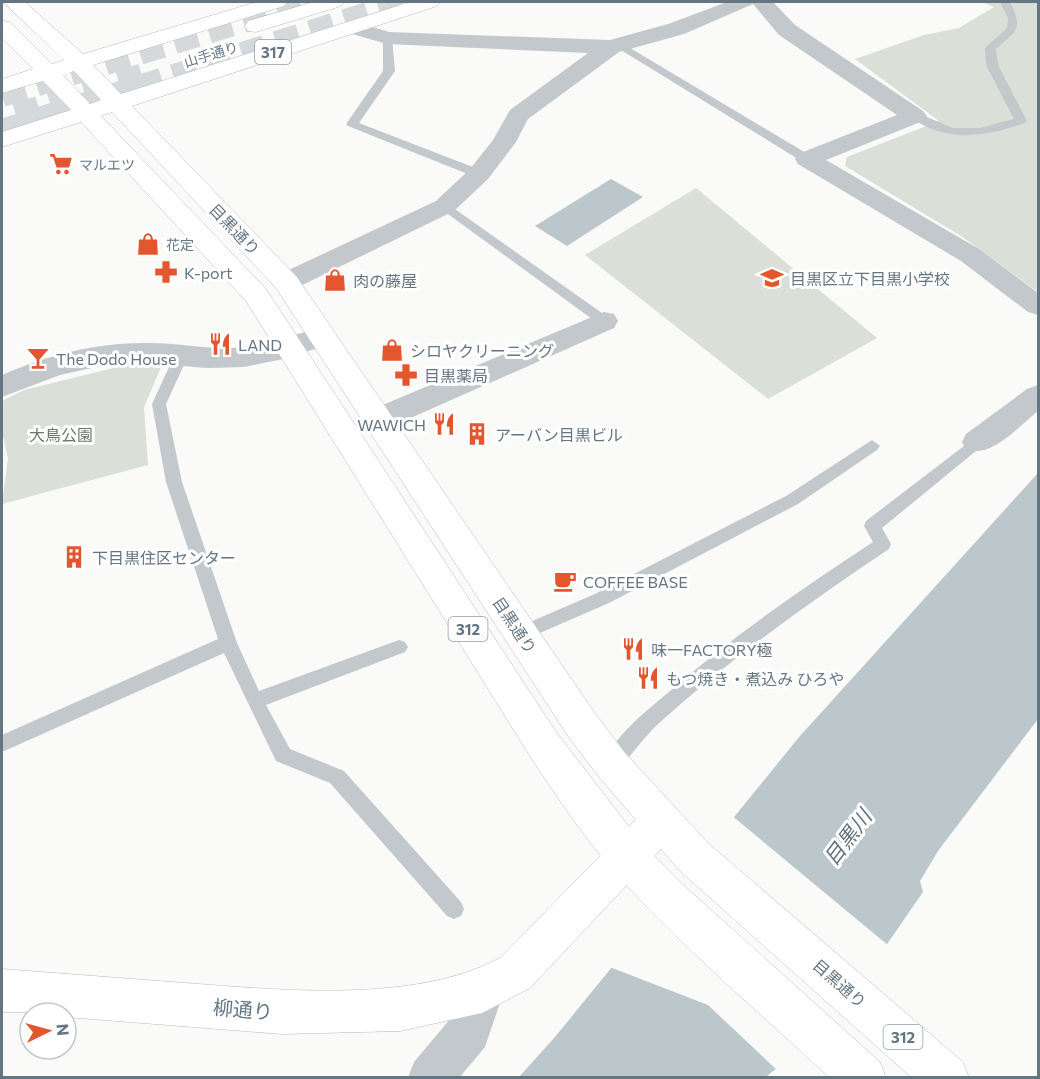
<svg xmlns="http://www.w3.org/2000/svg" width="1040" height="1079" viewBox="0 0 1040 1079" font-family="Commissioner,'Noto Sans JP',sans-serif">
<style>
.green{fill:#dadfd7}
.water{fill:#bbc7cb}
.pier{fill:#fafaf8}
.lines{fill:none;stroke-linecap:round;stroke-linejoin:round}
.primary-tunnel{stroke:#d5d9db;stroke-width:24;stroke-dasharray:24 12;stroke-linecap:butt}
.highway-tunnel{stroke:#d5d9db;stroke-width:24;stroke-dasharray:24 12;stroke-linecap:butt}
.secondary-casing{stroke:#b3babf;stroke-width:1}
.primary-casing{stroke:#b5babe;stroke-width:1}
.lane{fill:#c3c8cc;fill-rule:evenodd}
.street{fill:#c3c8cc;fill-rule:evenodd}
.secondary{fill:#fff;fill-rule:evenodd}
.primary{fill:#fff;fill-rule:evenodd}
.labels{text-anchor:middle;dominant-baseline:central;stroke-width:6;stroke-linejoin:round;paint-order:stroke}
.far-street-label{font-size:14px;fill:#657683;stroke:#fff}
.far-poi-label{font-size:14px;fill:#657683;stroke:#fff;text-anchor:start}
.shield{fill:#fff;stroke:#939fa8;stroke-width:1.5}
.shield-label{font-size:15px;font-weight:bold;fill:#657683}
.street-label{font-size:16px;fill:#657683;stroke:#fff}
.poi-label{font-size:16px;fill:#657683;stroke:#fff;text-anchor:start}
.park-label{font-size:16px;fill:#687a64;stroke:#fff}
.near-street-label{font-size:20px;fill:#657683;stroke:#fff}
.near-water-label{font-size:21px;font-style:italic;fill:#60757c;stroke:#fff}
</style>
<rect width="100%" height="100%" fill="#fafaf8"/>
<!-- green -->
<g class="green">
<polygon points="982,2 1038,2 1038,292 961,236 845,166 847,157 939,121 855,59 924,35 959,28 994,7"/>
<polygon points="696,188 877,338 768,399 585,255"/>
<polygon points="138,362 162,365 144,407 148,465 2,504 8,458 2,432 2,401 24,390"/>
</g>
<!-- water -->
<g class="water">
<polygon points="611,179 643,197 567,246 535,226"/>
<polygon points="1038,473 1038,719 938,851 920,881 923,892 836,1018 766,1077 518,1078 555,1037 800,736"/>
</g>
<!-- pier -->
<polygon class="pier" points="731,815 889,946 839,1020 778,1071 708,1005 607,966"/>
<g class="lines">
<!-- primary-tunnel -->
<polyline class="primary-tunnel" points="16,115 147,74"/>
<!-- highway-tunnel -->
<g class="highway-tunnel">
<polyline points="2,95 305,2"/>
<polyline points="2,131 405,2"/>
</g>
<!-- secondary casing -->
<g class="secondary-casing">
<path id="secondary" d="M660,803L674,809L680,822L674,835L530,988L482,1013L400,1031L282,1034L66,1017V1013L2,1012V969C63,974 124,978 185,983C280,990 414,1004 500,958L646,809Z"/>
</g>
<!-- primary casing -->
<g class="primary-casing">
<g id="primary">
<path d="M3,2H25L83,54L257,2H287L284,6L93,65L121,94L410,2H440L437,6L132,106L296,276L594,712L625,753L708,843L963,1062L969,1078H912L680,871L599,777L568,736L276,288L112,112L101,116L266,289L556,732L640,841L680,882L880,1062L886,1078H830C757,1010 679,945 613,870C582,835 556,795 530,756L246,301L81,122L2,147V132L71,110L43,81L2,93V79L33,69L2,38V21L10,22L52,64L64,60ZM74,71L101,100L90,104L63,75Z"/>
<polygon points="314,2 344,2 341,6 256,32 248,31 245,26 248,21"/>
</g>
</g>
<!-- lane -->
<g class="lane">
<path d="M1000,2H1010C1024,29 1016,31 996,49L998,65L1027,121L1025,123C985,137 948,143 911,118V114L915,112L953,128H980L1014,119L986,65L985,48L1007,28L1008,18Z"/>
<polygon points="383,36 392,38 395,71 359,123 483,171 483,177 475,177 348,126 346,124 383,71"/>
<polygon points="620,42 811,156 813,159 807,163 803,162 616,47 615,45"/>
<polygon points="445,202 609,318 609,324 599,324 441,209 439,206"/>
<polygon points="182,349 189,354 166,404 182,482 237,643 259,691 399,640 405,642 408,647 405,652 266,705 290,749 344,771 461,902 464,909 461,916 454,919 447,916 330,783 276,761 224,653 2,752 2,735 218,639 166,482 152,404 175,354"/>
<path d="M977,436L985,442L982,446L882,528L891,544L889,549C808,603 730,659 658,724C646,734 621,770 612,774L605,771L602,765C617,733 644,713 670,691C733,636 803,588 873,542L864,526L866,521Z"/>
<polygon points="872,440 880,446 877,450 798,504 609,603 526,639 520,641 514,639 511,634 514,629 597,593 786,496"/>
</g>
<!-- street -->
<g class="street">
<polygon points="727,2 773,2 795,25 923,111 927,116 923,121 826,160 979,249 1038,293 1038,315 1028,312 961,261 798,164 795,159 798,154 897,115 779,35 753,4 684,34 619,52 528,119 516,142 488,179 454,211 296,288 286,291 276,288 272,282 276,276 436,201 470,169 493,140 510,110 588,53 387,44 345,32 342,27 345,22 353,21 389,32 610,40 668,24"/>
<polygon points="604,312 614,314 618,321 614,328 388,428 377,431 366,428 362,420 366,412"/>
<path d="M321,327L331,330L335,337L331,344L283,359L244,367L207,368L145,363L101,366L60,375L2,397V375C47,355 99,342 149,343C177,343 204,349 232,348C263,346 291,336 321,327Z"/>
<path d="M1038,385V411C1019,426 992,458 966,450L962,442L966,434L1027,389Z"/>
<polygon points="482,969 497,976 504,991 485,1047 459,1078 408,1078 414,1062 451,1018 467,976"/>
</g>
<!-- secondary -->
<use href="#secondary" class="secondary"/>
<!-- primary -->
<use href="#primary" class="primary"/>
</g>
<!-- icons -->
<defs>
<g id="supermarket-bare" transform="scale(1.8)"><path d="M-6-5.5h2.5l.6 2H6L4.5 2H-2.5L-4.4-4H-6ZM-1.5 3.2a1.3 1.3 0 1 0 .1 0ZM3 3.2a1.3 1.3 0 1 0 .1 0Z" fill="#e4572e" stroke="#fff" stroke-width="2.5" paint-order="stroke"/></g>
<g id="shop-bare" transform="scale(1.8)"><path d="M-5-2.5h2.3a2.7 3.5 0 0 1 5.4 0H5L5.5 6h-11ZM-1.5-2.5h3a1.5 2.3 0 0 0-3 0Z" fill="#e4572e" stroke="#fff" stroke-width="2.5" paint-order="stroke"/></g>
<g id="pharmacy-bare" transform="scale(1.8)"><path d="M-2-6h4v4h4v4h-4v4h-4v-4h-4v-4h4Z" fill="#e4572e" stroke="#fff" stroke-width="2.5" paint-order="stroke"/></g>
<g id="school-bare" transform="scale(1.8)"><path d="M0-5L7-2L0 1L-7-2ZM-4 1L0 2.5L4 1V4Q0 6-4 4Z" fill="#e4572e" stroke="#fff" stroke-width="2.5" paint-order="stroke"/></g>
<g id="restaurant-bare" transform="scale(1.8)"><path d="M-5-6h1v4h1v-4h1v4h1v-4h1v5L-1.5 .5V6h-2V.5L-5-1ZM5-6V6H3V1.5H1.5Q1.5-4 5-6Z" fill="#e4572e" stroke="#fff" stroke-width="2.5" paint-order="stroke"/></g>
<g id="bar-bare" transform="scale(1.8)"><path d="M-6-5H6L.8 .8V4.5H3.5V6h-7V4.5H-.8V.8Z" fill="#e4572e" stroke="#fff" stroke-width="2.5" paint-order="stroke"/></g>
<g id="building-bare" transform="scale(1.8)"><path d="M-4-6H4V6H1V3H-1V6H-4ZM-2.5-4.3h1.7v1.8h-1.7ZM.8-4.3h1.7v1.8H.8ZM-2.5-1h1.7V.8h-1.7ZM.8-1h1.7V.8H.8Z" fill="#e4572e" stroke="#fff" stroke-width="2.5" paint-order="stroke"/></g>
<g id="cafe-bare" transform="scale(1.8)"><path d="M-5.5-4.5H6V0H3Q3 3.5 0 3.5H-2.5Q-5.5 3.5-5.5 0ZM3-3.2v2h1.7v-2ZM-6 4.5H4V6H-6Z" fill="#e4572e" stroke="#fff" stroke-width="2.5" paint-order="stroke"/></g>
</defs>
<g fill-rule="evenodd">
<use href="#supermarket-bare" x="61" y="164"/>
<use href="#shop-bare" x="148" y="244"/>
<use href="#pharmacy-bare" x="166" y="272"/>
<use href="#school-bare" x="772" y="278"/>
<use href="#shop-bare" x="335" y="280"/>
<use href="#restaurant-bare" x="220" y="344"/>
<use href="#shop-bare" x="392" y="350"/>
<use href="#bar-bare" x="38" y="358"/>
<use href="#pharmacy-bare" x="406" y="375"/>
<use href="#restaurant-bare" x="444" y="424"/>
<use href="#building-bare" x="477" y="434"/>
<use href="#building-bare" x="74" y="557"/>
<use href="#cafe-bare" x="565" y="581"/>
<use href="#restaurant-bare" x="633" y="649"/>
<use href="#restaurant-bare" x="648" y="678"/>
</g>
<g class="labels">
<!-- far-street labels -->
<g class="far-street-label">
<text transform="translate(211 54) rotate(-17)">山手通り</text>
</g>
<!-- far-poi labels -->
<g class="far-poi-label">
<text x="79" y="164">マルエツ</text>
<text x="166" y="244">花定</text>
</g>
<!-- shield labels -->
<g class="shield">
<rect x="255" y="40" width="36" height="24" rx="4.5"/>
<rect x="448.5" y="617" width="39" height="24" rx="4.5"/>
<rect x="883.5" y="1025" width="39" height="24" rx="4.5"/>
</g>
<g class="shield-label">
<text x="273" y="52">317</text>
<text x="468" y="629">312</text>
<text x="903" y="1037">312</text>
</g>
<!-- street labels -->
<g class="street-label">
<text transform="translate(235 229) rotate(46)">目黒通り</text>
<text transform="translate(515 625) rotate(56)">目黒通り</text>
<text transform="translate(840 983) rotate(41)">目黒通り</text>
</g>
<!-- poi labels -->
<g class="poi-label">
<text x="184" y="272">K-port</text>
<text x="790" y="278">目黒区立下目黒小学校</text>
<text x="353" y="280">肉の藤屋</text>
<text x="238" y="344">LAND</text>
<text x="410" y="350">シロヤクリーニング</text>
<text x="56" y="358">The Dodo House</text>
<text x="424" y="375">目黒薬局</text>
<text x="426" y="424" text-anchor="end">WAWICH</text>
<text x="495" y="434">アーバン目黒ビル</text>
<text x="92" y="557">下目黒住区センター</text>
<text x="583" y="581">COFFEE BASE</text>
<text x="651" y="649">味一FACTORY極</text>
<text x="666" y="678">もつ焼き・煮込み ひろや</text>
</g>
<!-- park labels -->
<g class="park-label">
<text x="61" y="434">大鳥公園</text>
</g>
<!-- near-street labels -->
<g class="near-street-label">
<text transform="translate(243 1009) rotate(5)">柳通り</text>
</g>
<!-- near-water labels -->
<g class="near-water-label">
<text transform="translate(847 837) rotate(-53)">目黒川</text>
</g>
</g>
<!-- border -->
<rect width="1040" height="1079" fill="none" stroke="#657683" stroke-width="6"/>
<!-- north arrow -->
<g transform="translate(48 1031) rotate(85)"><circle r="28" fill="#ffffff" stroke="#c1c8cd" stroke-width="1.5"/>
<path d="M0-4.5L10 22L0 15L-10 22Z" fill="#e4572e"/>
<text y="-9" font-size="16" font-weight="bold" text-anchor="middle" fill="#657683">N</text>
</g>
</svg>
